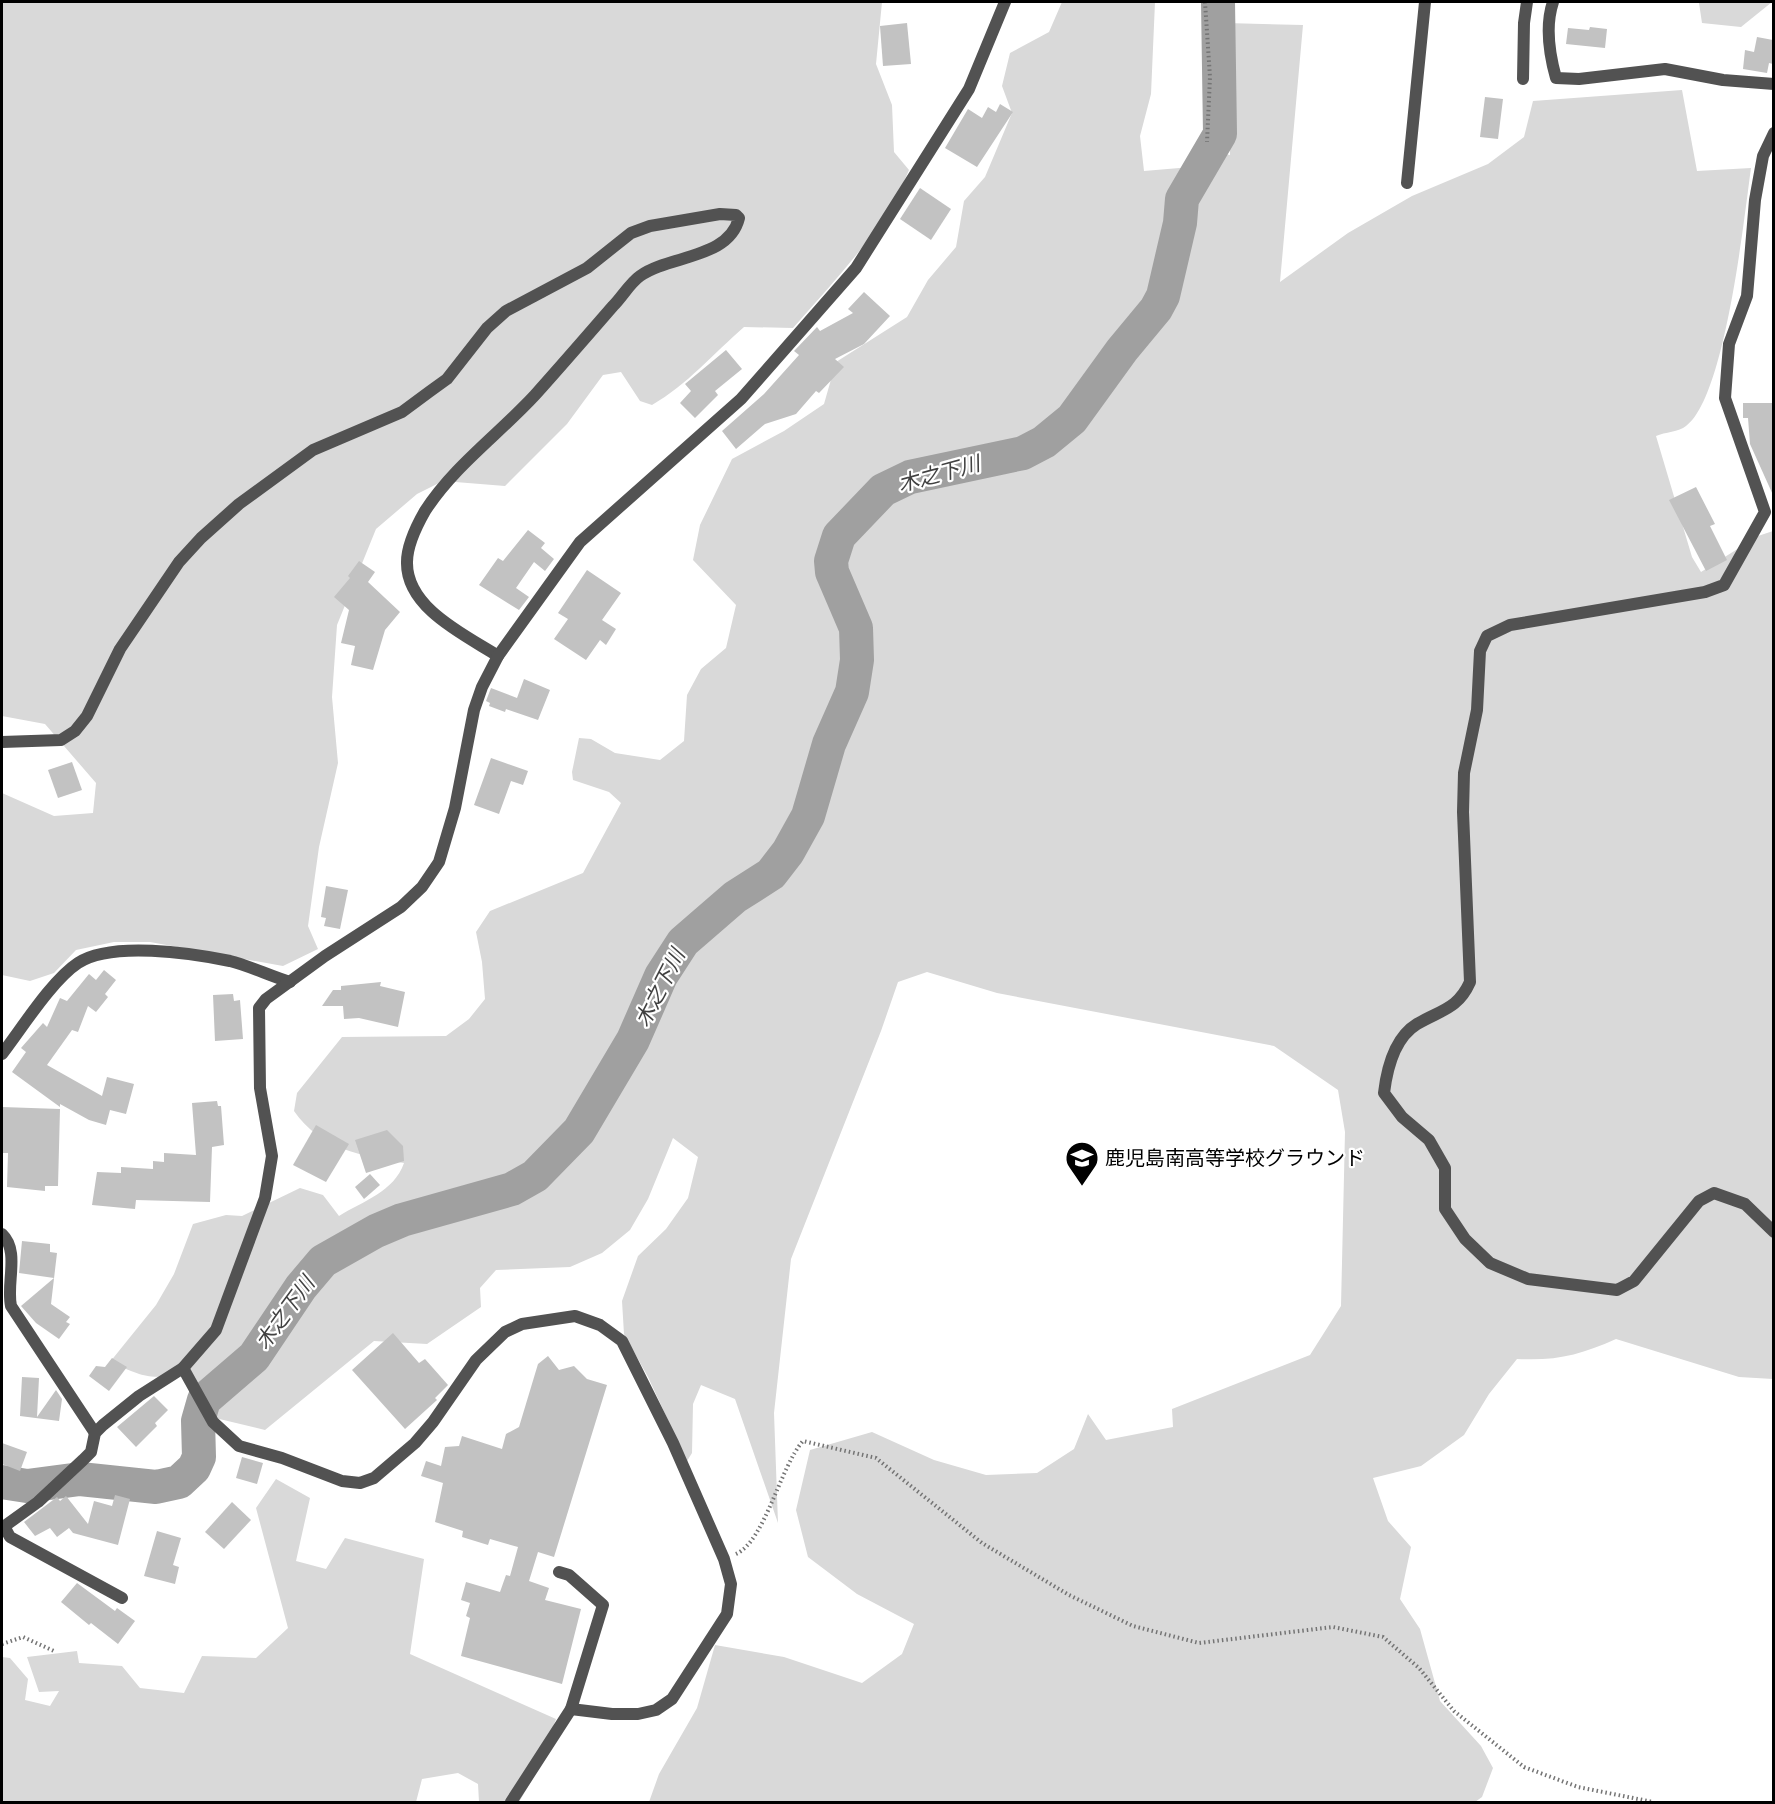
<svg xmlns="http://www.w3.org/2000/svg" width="1775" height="1804" viewBox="0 0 1775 1804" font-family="'DM Sans','Noto Sans JP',sans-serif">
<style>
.green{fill:#d9d9d9}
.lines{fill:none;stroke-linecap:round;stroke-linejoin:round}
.river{stroke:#a0a0a0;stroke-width:34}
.building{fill:#c2c2c2}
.path{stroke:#747474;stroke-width:4;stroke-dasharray:1.5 3;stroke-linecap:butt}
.minor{stroke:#525252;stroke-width:12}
.labels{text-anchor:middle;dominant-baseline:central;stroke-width:4.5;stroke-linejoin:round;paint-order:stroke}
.poi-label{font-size:20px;fill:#000;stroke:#fff;text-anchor:start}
.water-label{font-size:21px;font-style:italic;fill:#414141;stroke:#fff}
</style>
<rect width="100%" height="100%" fill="#fff"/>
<!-- green -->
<g class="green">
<path d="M2,2H882L876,64L892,105L894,152L909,170C884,230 835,280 793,328L744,327C714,353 687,385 652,405L640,401L621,372L603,375L567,424L505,486L443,481L417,494L376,529L337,625L332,697L338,763L319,847L308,926L318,949L283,966L150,942H114L76,950L54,973L30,981L2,975V793L54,816L93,813L96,783L45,724L2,716Z"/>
<path d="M1062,2H1155L1151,94L1140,136L1144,171L1203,166L1209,150L1230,155L1226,23L1303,25L1280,282L1348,233L1412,196L1488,164L1524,137L1533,101L1682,90L1697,171L1751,168C1744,219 1725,398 1686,426C1679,432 1665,432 1656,436L1692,557L1701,572L1758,536L1773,531V1379L1739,1377L1616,1339C1580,1355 1557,1361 1517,1359L1489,1394L1464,1435L1421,1466L1373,1478L1388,1521L1411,1547L1400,1599L1420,1629L1440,1701L1481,1746L1493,1768L1482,1797L1475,1802H649L659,1774L697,1708L715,1645L784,1657L862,1683L902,1654L914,1624L857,1594L808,1557L796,1510L810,1450L872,1432L934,1460L986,1475L1037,1473L1074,1449L1088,1414L1106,1440L1173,1427L1172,1409L1310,1355L1341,1306L1345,1132L1338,1090L1274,1046L997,993L927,972L898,982L881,1031L791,1259L774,1413L778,1523L735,1399L701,1385L693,1404L692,1453L687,1461L648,1377L624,1334L622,1301L638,1256L666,1229L688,1198L698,1157L673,1138L648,1199L630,1230L602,1253L570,1267L496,1270L480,1288L481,1307L427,1344L374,1341L265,1430L211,1417L187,1372C150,1381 145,1377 110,1362L156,1305L174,1274L193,1224L226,1215L242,1216L300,1188L323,1195L339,1216C363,1201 394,1192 404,1163C362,1156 320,1149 294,1111L297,1093L342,1037L446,1036L469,1019L485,999L482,962L476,932L490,911L583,873L621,803L609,792L573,780L572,772L579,738L591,739L615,753L660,760L684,741L687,695L701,669L726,648L736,605L693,560L700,525L732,459L784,431L824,404L836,362L907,317L928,280L956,247L964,201L985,177L1012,113L1002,86L1010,53L1049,32Z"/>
<polygon points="1635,2 1772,2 1741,27 1702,23 1699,3"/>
<polygon points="276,1479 310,1498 296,1561 326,1569 345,1538 424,1559 410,1654 556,1719 536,1773 519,1802 479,1802 478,1784 458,1773 422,1779 416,1802 2,1802 2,1657 10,1658 28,1679 25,1700 50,1706 59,1691 39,1692 27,1657 77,1651 79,1663 122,1666 140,1688 184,1693 202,1656 256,1658 288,1628 256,1508"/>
</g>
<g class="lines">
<!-- river -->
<polyline class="river" points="2,1482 27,1486 80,1479 156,1487 179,1482 194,1468 199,1457 198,1421 204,1400 254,1357 301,1287 323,1261 376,1231 402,1220 512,1189 535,1176 579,1131 633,1040 661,976 683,942 735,897 771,874 788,852 808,816 829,744 852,692 857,660 856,628 832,572 831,561 839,536 883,490 910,477 1023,453 1044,442 1072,419 1122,350 1156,309 1163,296 1180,223 1182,199 1220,134 1218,2"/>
</g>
<!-- building -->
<g class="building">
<polygon points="907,23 911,64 883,66 880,26"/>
<polygon points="1590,27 1607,29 1605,48 1566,44 1568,28 1589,30"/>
<polygon points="1757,37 1773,40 1773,64 1769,63 1767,73 1743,69 1745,50 1754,52"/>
<polygon points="1485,97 1503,99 1498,139 1480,137"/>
<polygon points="1000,104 1013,112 977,167 945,148 968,109 982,118 988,107 996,112"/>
<polygon points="920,188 951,209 931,240 900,219"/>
<polygon points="864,292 890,316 864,344 835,359 844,367 819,393 816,391 796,414 765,424 736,449 722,431 764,394 799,355 794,351 817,327 820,331 853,313 848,309"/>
<polygon points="726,350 742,369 715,391 718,395 695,418 680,403 691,391 685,384"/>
<polygon points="1743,403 1773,403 1773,495 1750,444 1748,418 1743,418"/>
<polygon points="1696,487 1715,524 1710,526 1727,560 1706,571 1669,500"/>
<polygon points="528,530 545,543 541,548 554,559 545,571 534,562 516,588 529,597 519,610 479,585 498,558 503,561"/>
<polygon points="359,561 375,572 368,582 400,612 385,630 373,670 351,665 355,646 341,643 349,610 334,597 350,578 348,576"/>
<polygon points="587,570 621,593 602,620 616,629 606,645 600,640 586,660 554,639 568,619 558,613"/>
<polygon points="524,679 550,690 538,720 506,709 505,712 489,706 490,703 486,701 491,688 517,698"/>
<polygon points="491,758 528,771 523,785 511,781 499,814 474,805"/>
<polygon points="72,762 82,790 58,798 48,770"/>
<polygon points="326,886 348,890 340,929 324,926 326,918 321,917"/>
<polygon points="104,970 116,980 105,994 108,997 96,1012 88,1006 78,1032 72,1030 47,1065 102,1096 107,1077 134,1084 126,1114 110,1110 106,1125 89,1120 60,1104 60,1107 12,1072 26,1052 21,1048 43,1023 47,1027 60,998 67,1001 89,974 96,980"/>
<polygon points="381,982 380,986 405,992 398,1027 359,1018 344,1019 343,1006 322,1006 333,990 341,990 341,986"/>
<polygon points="233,994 234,1001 240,1000 243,1039 215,1041 213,995"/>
<polygon points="217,1101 218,1106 221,1106 224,1145 212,1147 210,1202 136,1200 135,1209 92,1205 97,1172 121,1173 121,1167 153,1169 153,1161 164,1162 164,1153 196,1155 192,1103"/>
<polygon points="2,1107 60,1109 58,1186 45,1186 45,1191 7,1187 8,1153 2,1153"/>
<polygon points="316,1125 349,1144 326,1182 293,1165"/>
<polygon points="387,1130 403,1146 404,1161 366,1173 355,1140"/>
<polygon points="370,1174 380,1185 364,1199 355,1187"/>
<polygon points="22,1241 50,1244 50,1252 57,1253 51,1304 70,1317 66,1322 70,1324 59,1339 36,1323 21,1306 54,1278 19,1273"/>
<polygon points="393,1333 419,1363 425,1359 448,1385 435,1398 437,1400 405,1429 352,1370"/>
<polygon points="548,1356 559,1370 574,1366 587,1379 607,1385 554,1557 538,1552 529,1581 549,1588 545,1600 581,1609 562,1684 461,1656 470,1618 466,1616 470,1603 461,1600 466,1582 500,1592 506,1575 510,1576 518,1547 490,1539 488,1545 462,1537 463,1531 435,1522 443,1483 421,1476 426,1461 441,1466 445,1447 459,1446 462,1436 502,1449 506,1434 519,1427 538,1364"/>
<polygon points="112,1358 127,1367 109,1391 89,1376 96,1366 105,1367"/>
<polygon points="22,1377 39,1378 37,1417 56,1390 62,1399 59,1421 20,1416"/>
<polygon points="154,1396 168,1410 155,1423 157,1426 136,1447 117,1427"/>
<polygon points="2,1443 27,1452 20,1471 2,1464"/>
<polygon points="242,1457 263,1463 257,1484 236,1478"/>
<polygon points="115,1495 130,1499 118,1545 73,1533 69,1528 57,1537 50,1528 35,1536 24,1522 57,1497 60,1501 66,1496 88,1524 94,1501 112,1506"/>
<polygon points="232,1502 251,1520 224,1549 205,1532"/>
<polygon points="157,1531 181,1538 173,1565 179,1567 175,1584 144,1576"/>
<polygon points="77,1583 115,1611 117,1608 135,1621 118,1644 91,1623 89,1625 61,1602"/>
</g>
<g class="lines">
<!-- path -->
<g class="path">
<polyline points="1205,2 1210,77 1207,142"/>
<path d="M736,1554C765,1541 780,1467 803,1441L876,1458L982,1543L1069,1595L1133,1626L1199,1643L1333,1627L1383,1637L1419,1668L1454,1711L1524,1767L1578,1787L1653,1802"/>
<polyline points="2,1644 23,1637 54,1651"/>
</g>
<!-- minor -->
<g class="minor">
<path d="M1553,2C1545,26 1549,53 1556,78L1579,79L1665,69L1723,80L1774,84"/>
<polyline points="1523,79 1524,23 1527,2"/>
<path d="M1774,133L1763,156L1755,200L1747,296L1729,344L1725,398L1765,512L1724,585L1705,592L1510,625L1487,636L1480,651L1477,710L1464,773L1463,812L1470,982C1458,1009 1441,1010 1417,1024C1394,1038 1387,1068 1384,1093L1402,1117L1429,1140L1445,1168V1209L1465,1239L1490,1263L1528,1279L1617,1290L1634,1281L1699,1201L1714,1193L1745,1204L1774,1232"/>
<polyline points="1407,183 1425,2"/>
<path d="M2,742L61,740L75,731L87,716L120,649L179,562L201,538L239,504L313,450L402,412L429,392L447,379L487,328L506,311L587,268L631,233L650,226L720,214L736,215L739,218C729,259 669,255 640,276C630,283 622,297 613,306C587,336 561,366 535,395C499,434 454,466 425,511C417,525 407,546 407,562C406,608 465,635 498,656"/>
<path d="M2,1054C22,1028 52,980 78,963C111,941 191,953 230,961C250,966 270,976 290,982"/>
<path d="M2,1234C20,1251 6,1283 11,1306L95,1433"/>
<polyline points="183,1368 213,1422 239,1446 282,1458 342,1481 360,1483 374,1478 415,1443 433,1422 476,1360 505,1332 522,1324 575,1316 600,1325 622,1341 673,1443 724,1559 731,1584 727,1614 672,1699 656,1710 638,1714 612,1714 571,1709"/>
<polyline points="4,1526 10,1537 122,1598"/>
<polyline points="2,1528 38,1502 83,1460 91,1452 95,1433 103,1425 139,1396 183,1368 216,1330 265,1198 272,1156 260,1088 259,1008 266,999 325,956 401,907 422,887 439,862 455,808 474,710 482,687 498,656 580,542 741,399 856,268 969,89 1005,2"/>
<polyline points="511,1802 571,1709 603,1605 569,1575 559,1572"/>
</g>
</g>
<!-- icons -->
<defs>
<g id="school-pin" transform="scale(1.725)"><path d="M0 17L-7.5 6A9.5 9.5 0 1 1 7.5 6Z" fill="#000" stroke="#fff"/><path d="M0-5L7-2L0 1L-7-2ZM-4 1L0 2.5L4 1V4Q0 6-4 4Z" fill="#fff"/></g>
</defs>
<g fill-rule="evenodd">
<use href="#school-pin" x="1082" y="1158"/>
</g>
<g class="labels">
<!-- poi labels -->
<g class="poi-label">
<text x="1105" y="1158">鹿児島南高等学校グラウンド</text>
</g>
<!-- water labels -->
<g class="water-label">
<text transform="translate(939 474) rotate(-15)">木之下川</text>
<text transform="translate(660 988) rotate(-63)">木之下川</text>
<text transform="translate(285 1313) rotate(-54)">木之下川</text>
</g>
</g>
<!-- border -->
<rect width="1775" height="1804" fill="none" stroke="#000000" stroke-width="6"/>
</svg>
